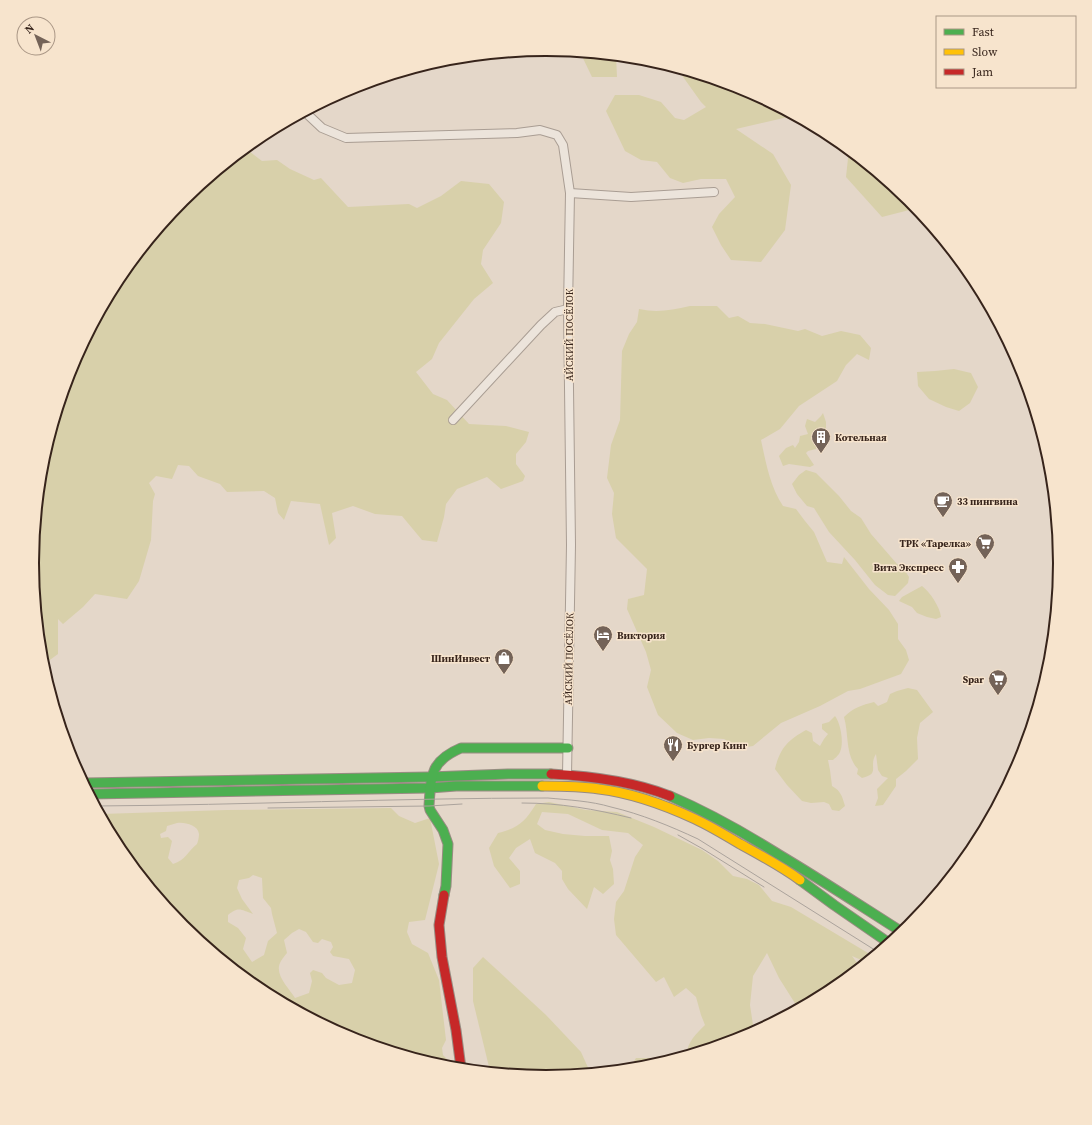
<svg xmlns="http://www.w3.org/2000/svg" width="1092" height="1125" viewBox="0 0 1092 1125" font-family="'Source Serif 4',serif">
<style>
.green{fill:#d8d0aa;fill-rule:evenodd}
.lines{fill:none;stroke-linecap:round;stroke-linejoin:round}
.street-casing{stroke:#a99d93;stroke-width:10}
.fast-casing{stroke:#988c82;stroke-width:11}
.slow-casing{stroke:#988c82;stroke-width:11}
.jam-casing{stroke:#988c82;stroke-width:11}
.street{stroke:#ece4db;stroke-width:8}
.fast{stroke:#4caf50;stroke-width:9}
.slow{stroke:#ffc107;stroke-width:9}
.jam{stroke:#c62828;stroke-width:9}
.tram{stroke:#aba39c;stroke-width:1}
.labels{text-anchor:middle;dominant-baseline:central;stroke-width:3;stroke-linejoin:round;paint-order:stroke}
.street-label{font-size:10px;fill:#37241b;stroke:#f7e4cd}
.poi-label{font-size:10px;font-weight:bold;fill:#37241b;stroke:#f7e4cd;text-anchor:start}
.rim{fill:none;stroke:#37241b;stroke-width:2}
</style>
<rect width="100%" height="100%" fill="#e4d7c9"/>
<!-- green -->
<g class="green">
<polygon points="580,52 616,55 617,77 592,77"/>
<polygon points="676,67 743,88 766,100 788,117 736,129 773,154 791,185 785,230 761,262 731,260 721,245 712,227 719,214 735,197 726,179 701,179 683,183 670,178 657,162 641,160 625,151 606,111 615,95 639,95 661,102 675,118 684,120 706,107 701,102"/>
<polygon points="245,148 262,161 277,160 290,169 314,180 321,178 348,207 409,204 417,208 441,196 461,181 489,184 504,202 501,223 483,250 481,264 493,283 474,299 439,343 432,359 416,372 433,394 447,400 469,424 506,426 529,432 526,442 516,454 516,464 525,476 523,481 501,489 487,477 457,489 446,504 444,517 437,542 422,540 402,516 375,514 353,506 332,513 336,538 329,545 320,504 291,501 284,520 278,513 275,498 264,491 227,492 220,484 198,476 189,466 178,465 172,479 156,476 149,483 155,494 153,501 151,540 139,581 127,599 95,594 83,607 63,624 58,619 58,654 47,662 44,624 38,628 32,562 42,462 71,366 119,277 183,199"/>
<polygon points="849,149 910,199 917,208 882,217 846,177"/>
<path d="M690,306H717L729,318L738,316L750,323L765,324L798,331L805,329L822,336L841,331L860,335L871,348L869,360L857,354L846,365L837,381L799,406L780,429L761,440C766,463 770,486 783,506L796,509L805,521L814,532L827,562L842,564L844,557L869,589L889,610L898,624V639L906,650L909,660L901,674L860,689L848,691L820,706L781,723L753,746L740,748L724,739L709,738L693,740L677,733L658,715L647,687L651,670L646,652L627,609L628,599L644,595L647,569L616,538L612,514L614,493L607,478L611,445L620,420L622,351L629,334L637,322L639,309C658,313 671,310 690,306Z"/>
<polygon points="954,369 971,373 978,387 970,403 959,411 946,407 929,399 918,386 917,372 935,371"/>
<polygon points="823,413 826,422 826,432 819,437 820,443 816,449 808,451 806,453 814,465 810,467 789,464 783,466 779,456 786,448 793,445 795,448 799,442 800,436 808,434 805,426 807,419 815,422 821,416"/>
<polygon points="806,470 816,473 839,496 851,511 861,518 871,534 897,564 904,569 909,577 908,583 895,596 888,595 875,585 855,560 829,532 814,508 807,506 797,494 792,484 799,475"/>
<path d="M922,586C930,592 940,607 941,617L936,619L927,617L917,613L912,607L899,601L902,597Z"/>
<path d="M908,688L917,690L933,712L920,723L917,738L918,759L906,771L896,779V786L883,805L875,806L878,798L877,789L888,778L882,776L878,770L876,754C868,766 881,774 862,778L857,774L858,769C845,756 849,734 844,717C853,708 862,705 874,702L878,706L887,702L890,694L897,691Z"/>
<path d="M835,716C841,724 844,743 840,752C839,755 835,758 833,760H828L830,770L832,786C841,791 842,796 845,806L839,811L832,810L829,804L824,802L811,803L802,801L787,785L775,769C780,748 788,740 806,730L812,733L813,741L820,746L824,739L828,734L822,729V724L829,722Z"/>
<path d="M549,802L586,810L617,812L654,827L702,850L718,861L733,876L747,879L759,885L772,901L791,907L873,956L866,962L852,956L860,967L831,990L798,1008L779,978L767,953L753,976L750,1005L753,1025L762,1027L742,1037L687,1054C687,1042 697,1033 705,1025L701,1015L696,997L686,988L674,997L664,977L656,982L616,935L614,919L616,902L624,891L635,857L643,845L628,833L602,830L568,814L542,812L537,824L545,830L563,834L585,836H609L612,851L610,860L613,869L614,884L603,894L594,887L587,909L568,889L562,879V871L555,863L535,853L530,839L516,848L509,858L520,871V884L510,888L494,866L489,848L498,833C518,828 525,822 536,804Z"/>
<path d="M391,808L399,816L415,823L430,818L439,864L425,920L409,922L407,932L412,944L428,953L439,980L446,1040L442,1048L443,1055L452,1064L453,1067H445L349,1037L260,990L182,926L119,848L101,814L227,810ZM177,823C185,822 198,825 199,834C199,837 198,842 197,844C187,852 186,860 173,864L168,858L172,841L168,837L161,838L160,834L166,831L167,826ZM253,875L262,878L263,898L271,908L272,914L277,933L268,941L264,955L252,962L243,949L246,938L238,928L228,922V915C239,906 241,910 253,914L242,899L237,888L239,880L249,878ZM299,929L306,932L313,942L318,943L322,939L331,942L333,947L330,952L333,956L349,959L355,970L352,983L339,985L326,978L322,973L313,970L310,973L312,981L309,993L295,998C289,988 273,974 281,961C283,958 285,955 287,953L284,940L292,933Z"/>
<polygon points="483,957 546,1015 581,1052 590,1072 546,1076 490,1071 473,1001 473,968"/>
<polygon points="636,1058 650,1058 658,1063 646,1067 630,1068"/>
</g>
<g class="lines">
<!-- street casing -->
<g class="street-casing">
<g id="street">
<polyline points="305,112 322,128 346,138 517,133 540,130 557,135 563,145 570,193 568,309 571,545 567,775"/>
<polyline points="570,193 631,197 714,192"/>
<polyline points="453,420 541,325 555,312 568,309"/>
</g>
</g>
<!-- fast casing -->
<g class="fast-casing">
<g id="fast">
<polyline points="84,783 429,777 508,774 551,774"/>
<polyline points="90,794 430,788 456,786 542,786"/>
<path d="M670,796C707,812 743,832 778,854C820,879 861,906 902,932"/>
<polyline points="800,880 834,905 889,943"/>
<path d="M444,895L446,886L448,844L443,830L430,810L429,806C431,776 430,761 461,748H568"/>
</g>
</g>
<!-- slow casing -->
<g class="slow-casing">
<path id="slow" d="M542,786C561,786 580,786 599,789C632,793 665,805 695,819C710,826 725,835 740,844C760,855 781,866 800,880"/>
</g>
<!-- jam casing -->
<g class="jam-casing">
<g id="jam">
<path d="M551,774C591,776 632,781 670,796"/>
<polyline points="444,895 439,925 442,957 456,1030 461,1068"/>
</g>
</g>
<!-- street -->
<use href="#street" class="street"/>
<!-- fast -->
<use href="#fast" class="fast"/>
<!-- slow -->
<use href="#slow" class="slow"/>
<!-- jam -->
<use href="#jam" class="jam"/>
<!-- tram -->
<g class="tram">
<path d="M522,803C561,803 594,809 631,818"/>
<path d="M96,806C246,805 397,798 548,798C569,800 591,801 611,807C641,814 670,826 698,839L878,952"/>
<polyline points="268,808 429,806 462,804"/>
<polyline points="678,835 703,849 764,887"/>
</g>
</g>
<!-- icons -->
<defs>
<g id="building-pin" transform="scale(1)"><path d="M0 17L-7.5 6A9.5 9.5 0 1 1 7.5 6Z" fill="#746358" stroke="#f7e4cd"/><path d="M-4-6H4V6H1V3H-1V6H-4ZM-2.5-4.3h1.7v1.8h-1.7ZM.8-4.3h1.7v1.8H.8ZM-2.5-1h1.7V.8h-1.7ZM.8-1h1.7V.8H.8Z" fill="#fff"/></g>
<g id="cafe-pin" transform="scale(1)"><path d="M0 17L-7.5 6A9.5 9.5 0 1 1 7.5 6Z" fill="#746358" stroke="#f7e4cd"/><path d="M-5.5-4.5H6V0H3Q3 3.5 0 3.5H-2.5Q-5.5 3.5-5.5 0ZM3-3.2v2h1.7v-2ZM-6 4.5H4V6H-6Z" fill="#fff"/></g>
<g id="supermarket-pin" transform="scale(1)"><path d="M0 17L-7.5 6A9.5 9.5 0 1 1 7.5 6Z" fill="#746358" stroke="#f7e4cd"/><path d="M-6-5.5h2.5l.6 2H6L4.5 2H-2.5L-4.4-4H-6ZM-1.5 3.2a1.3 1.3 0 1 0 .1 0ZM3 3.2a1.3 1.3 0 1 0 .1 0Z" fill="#fff"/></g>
<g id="pharmacy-pin" transform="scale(1)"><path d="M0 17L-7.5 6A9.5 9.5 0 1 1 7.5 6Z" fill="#746358" stroke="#f7e4cd"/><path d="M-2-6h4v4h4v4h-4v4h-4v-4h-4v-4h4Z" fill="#fff"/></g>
<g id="hotel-pin" transform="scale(1)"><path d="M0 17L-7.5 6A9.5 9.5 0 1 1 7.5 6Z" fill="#746358" stroke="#f7e4cd"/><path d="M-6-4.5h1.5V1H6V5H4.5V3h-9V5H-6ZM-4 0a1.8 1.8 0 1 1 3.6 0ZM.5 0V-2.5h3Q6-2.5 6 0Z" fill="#fff"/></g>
<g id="shop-pin" transform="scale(1)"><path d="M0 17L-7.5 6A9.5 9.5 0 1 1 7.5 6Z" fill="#746358" stroke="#f7e4cd"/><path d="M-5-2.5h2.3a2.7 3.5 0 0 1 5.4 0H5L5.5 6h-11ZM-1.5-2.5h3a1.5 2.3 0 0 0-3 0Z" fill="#fff"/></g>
<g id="restaurant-pin" transform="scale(1)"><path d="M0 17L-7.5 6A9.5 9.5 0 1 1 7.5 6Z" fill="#746358" stroke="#f7e4cd"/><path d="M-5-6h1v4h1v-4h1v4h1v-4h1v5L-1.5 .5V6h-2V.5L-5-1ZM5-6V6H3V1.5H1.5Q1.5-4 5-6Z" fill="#fff"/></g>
</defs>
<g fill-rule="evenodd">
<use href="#building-pin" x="821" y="437"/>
<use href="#cafe-pin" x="943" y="501"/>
<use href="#supermarket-pin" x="985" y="543"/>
<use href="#pharmacy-pin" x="958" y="567"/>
<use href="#hotel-pin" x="603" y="635"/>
<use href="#shop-pin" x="504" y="658"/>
<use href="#supermarket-pin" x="998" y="679"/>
<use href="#restaurant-pin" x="673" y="745"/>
</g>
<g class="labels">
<!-- street labels -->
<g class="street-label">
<text transform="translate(569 335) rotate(-90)">АЙСКИЙ ПОСЁЛОК</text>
<text transform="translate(569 659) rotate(-89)">АЙСКИЙ ПОСЁЛОК</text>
</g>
<!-- poi labels -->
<g class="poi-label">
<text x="835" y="437">Котельная</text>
<text x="957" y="501">33 пингвина</text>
<text x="971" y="543" text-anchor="end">ТРК «Тарелка»</text>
<text x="944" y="567" text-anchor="end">Вита Экспресс</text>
<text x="617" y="635">Виктория</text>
<text x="490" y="658" text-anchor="end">ШинИнвест</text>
<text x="984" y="679" text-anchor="end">Spar</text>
<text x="687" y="745">Бургер Кинг</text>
</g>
</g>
<!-- crop -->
<path d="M0 0H1092V1125H0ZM39 563a507 507 0 1 1 1014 0a507 507 0 1 1-1014 0Z" fill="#f7e4cd" fill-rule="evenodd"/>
<path class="rim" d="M39 563a507 507 0 1 1 1014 0a507 507 0 1 1-1014 0Z"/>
<!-- legend -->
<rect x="936" y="16" width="140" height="72" fill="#f7e4cd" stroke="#aa9786"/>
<rect x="944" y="29" width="20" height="6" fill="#4caf50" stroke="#aa9786"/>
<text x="972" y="36" font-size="12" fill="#37241b">Fast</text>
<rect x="944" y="49" width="20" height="6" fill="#ffc107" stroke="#aa9786"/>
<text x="972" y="56" font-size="12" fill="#37241b">Slow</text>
<rect x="944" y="69" width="20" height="6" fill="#c62828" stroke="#aa9786"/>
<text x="972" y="76" font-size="12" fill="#37241b">Jam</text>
<!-- north arrow -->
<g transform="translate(36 36) rotate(318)"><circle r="19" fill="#f7e4cd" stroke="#aa9786"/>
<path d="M0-3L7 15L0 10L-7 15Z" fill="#746358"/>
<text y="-6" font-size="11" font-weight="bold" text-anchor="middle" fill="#37241b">N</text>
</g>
</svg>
